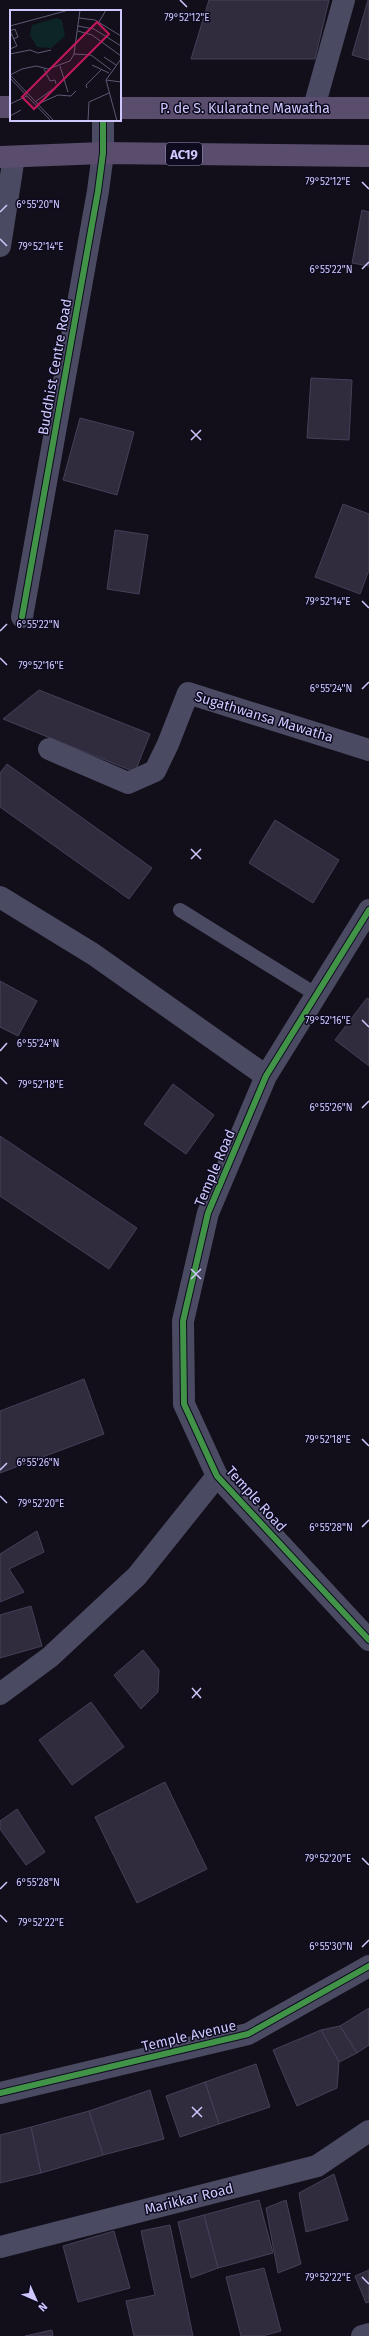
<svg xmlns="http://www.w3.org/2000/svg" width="369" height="2336" viewBox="0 0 369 2336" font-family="'Fira Sans',sans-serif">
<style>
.building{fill:#302c3e;stroke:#444059}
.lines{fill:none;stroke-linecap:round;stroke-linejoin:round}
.lane{stroke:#4b4a63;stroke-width:14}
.street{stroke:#4b4a63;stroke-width:22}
.primary{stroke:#594c6d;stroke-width:22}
.cycleway-casing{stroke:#0e0b1f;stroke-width:8}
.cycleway{stroke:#419447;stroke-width:6}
.ticks{fill:none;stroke:#cec8ff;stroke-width:1.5}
.labels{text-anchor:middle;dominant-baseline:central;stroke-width:3;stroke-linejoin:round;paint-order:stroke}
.shield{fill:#0e0b1f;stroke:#948fbc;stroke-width:1}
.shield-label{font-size:13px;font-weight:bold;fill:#cec8ff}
.street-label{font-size:14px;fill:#cec8ff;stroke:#0e0b1f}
.inset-road{fill:none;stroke:#5d5976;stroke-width:1}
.view{fill:#c2185b;fill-opacity:0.15;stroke:#c2185b;stroke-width:2}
.inset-edge{fill:none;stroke:#cec8ff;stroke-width:2}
.ticks-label{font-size:10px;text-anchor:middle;fill:#cec8ff;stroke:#0e0b1f;stroke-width:3;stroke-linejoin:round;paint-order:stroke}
</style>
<rect width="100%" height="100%" fill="#120f1a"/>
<!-- building -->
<g class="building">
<polygon points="209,0 329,0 315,59 191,59"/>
<polygon points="368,0 369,0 369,60 352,55"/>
<polygon points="362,210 369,212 369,266 352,263"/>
<polygon points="311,378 352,380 349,440 307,438"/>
<polygon points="80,418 134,432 117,495 63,480"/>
<polygon points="343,504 369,514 369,570 360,594 315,577"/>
<polygon points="115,530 148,535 139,594 107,589"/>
<polygon points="39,690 150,734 135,772 3,719"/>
<polygon points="7,764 152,868 129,899 0,807 0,773"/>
<polygon points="275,820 339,860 313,903 249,863"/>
<polygon points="0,981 37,1001 18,1036 0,1027"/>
<polygon points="367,998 369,999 369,1066 335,1040"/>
<polygon points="173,1084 214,1115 186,1154 144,1124"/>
<polygon points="0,1136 137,1228 109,1269 0,1196"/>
<polygon points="84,1379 104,1434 0,1473 0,1411"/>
<polygon points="37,1531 44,1552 9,1569 24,1592 0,1602 0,1554"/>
<polygon points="31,1606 42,1646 0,1658 0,1615"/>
<polygon points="143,1650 159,1670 158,1692 141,1709 114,1675"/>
<polygon points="91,1702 124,1747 72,1785 39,1740"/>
<polygon points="165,1782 207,1869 137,1903 95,1817"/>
<polygon points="17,1809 45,1852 26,1865 0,1829 0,1821"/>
<polygon points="369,2008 369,2045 357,2053 340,2026"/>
<polygon points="340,2026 357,2053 339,2062 321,2030"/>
<polygon points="321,2030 339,2062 337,2088 297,2106 273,2050"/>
<polygon points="256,2064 270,2107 219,2124 205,2082"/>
<polygon points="205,2082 219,2124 180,2137 166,2096"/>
<polygon points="150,2090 164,2139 103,2155 89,2111"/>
<polygon points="89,2111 103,2155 41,2173 31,2127"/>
<polygon points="31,2127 41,2173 0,2183 0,2135"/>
<polygon points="334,2174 348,2220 306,2232 299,2193"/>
<polygon points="259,2200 273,2253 218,2268 204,2215"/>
<polygon points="286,2200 301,2264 278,2273 266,2208"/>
<polygon points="204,2215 218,2268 191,2278 178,2222"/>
<polygon points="170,2225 193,2336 134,2336 126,2301 155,2295 141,2231"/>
<polygon points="114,2231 130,2288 78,2302 63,2246"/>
<polygon points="264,2268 281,2331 262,2336 241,2336 226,2277"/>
<polygon points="369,2270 369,2302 366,2303 355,2276"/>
<polygon points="52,2330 53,2336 25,2336"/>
</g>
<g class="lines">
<!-- lane -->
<polyline class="lane" points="180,910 317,995"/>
<!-- street -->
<g class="street">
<polyline points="314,107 344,0"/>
<polyline points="0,246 14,157"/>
<polyline points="22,617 98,191 103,153 103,120"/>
<polyline points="49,749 128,783 155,771 168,744 188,693 369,750"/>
<polyline points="0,897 93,954 266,1076"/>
<polyline points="369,910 266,1076 208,1213 183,1321 184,1404 217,1476 369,1640"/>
<polyline points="0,1694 50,1657 137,1576 217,1476"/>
<polyline points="0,2093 248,2034 369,1966"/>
<polyline points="0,2247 317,2166 369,2131"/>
<polyline points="362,2336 369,2334"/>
</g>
<!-- primary -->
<g class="primary">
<polyline points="0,107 11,107"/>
<polyline points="120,108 369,108"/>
<polyline points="0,157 103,153 369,156"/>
</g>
<!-- cycleway casing -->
<g class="cycleway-casing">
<g id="cycleway">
<polyline points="22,617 98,191 103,153 103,120"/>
<polyline points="369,910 266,1076 208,1213 183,1321 184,1404 217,1476 369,1640"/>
<polyline points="0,2093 248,2034 369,1966"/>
</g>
</g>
<!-- cycleway -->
<use href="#cycleway" class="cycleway"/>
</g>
<!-- ticks -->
<path class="ticks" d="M180,0L187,7M362,182L369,189M0,212L7,205M0,239L7,246M362,269L369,262M191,430L201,440M191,440L201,430M362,601L369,608M0,631L7,624M0,658L7,665M362,689L369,682M191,849L201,859M191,859L201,849M362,1020L369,1027M0,1051L7,1043M0,1077L7,1084M362,1108L369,1101M191,1269L201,1279M191,1279L201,1269M362,1439L369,1446M0,1470L7,1463M0,1496L7,1503M362,1527L369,1520M192,1688L201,1698M192,1698L201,1688M362,1858L369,1865M0,1889L7,1882M0,1915L7,1922M362,1947L369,1940M192,2107L202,2117M192,2117L202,2107M362,2277L369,2284"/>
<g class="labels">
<!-- shield labels -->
<rect class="shield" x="166" y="143" width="36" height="22" rx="3"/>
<g class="shield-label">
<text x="184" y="154">AC19</text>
</g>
<!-- street labels -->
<g class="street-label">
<text x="245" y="108">P. de S. Kularatne Mawatha</text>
<text transform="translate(55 367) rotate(-80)">Buddhist Centre Road</text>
<text transform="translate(264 717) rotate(17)">Sugathwansa Mawatha</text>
<text transform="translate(215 1168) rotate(-67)">Temple Road</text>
<text transform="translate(256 1499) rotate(48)">Temple Road</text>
<text transform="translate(189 2036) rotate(-13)">Temple Avenue</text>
<text transform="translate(189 2199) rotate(-14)">Marikkar Road</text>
</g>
</g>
<!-- overview -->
<g transform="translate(10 10)">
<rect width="111" height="111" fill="#120f1a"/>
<path d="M47,8L52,10L55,26L41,38L27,37L20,25L22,15Z" fill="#0e2526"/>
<path class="inset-road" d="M69,8L85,10L111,26M89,12L96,0M0,16L59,0M68,16L84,19L111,36M68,21L82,25L111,46M2,25L0,21L5,19L8,27L3,29M0,26L2,25L7,36L0,39M0,44L20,40L28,43L41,40M64,44L81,45L101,60M94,47L106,55M82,55L99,63M50,56L58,82M34,59L40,71L45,70L46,74M0,65L12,59L26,56L38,59L60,51L64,44L70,0M0,65L44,111M0,68L41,111M96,70L111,72M77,78L76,75L92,59M25,92L43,79M0,94L17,86M28,94L48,85L61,86L66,81M0,106L11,100M78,111L79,92L99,83M107,111L96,70L111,49"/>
<path class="view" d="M87,12L99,24L24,99L12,87Z"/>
<rect width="111" height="111" class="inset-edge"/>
</g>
<g class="ticks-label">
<text x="187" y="21">79°52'12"E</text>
<text x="328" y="185">79°52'12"E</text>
<text x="38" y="208">6°55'20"N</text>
<text x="41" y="250">79°52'14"E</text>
<text x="331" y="273">6°55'22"N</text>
<text x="328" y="605">79°52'14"E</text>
<text x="38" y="628">6°55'22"N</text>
<text x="41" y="669">79°52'16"E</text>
<text x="331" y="692">6°55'24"N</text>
<text x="328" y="1024">79°52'16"E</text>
<text x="38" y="1047">6°55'24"N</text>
<text x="41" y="1088">79°52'18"E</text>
<text x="331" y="1111">6°55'26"N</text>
<text x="328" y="1443">79°52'18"E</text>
<text x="38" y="1466">6°55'26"N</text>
<text x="41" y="1507">79°52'20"E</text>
<text x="331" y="1531">6°55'28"N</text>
<text x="328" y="1862">79°52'20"E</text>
<text x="38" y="1886">6°55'28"N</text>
<text x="41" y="1926">79°52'22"E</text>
<text x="331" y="1950">6°55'30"N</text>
<text x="328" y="2281">79°52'22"E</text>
</g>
<!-- north arrow -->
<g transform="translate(36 2300) rotate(135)" stroke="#0e0b1f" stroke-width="3" paint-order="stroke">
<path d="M0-3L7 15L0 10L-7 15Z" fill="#cec8ff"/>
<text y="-6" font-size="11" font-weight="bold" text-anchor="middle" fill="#cec8ff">N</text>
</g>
</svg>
